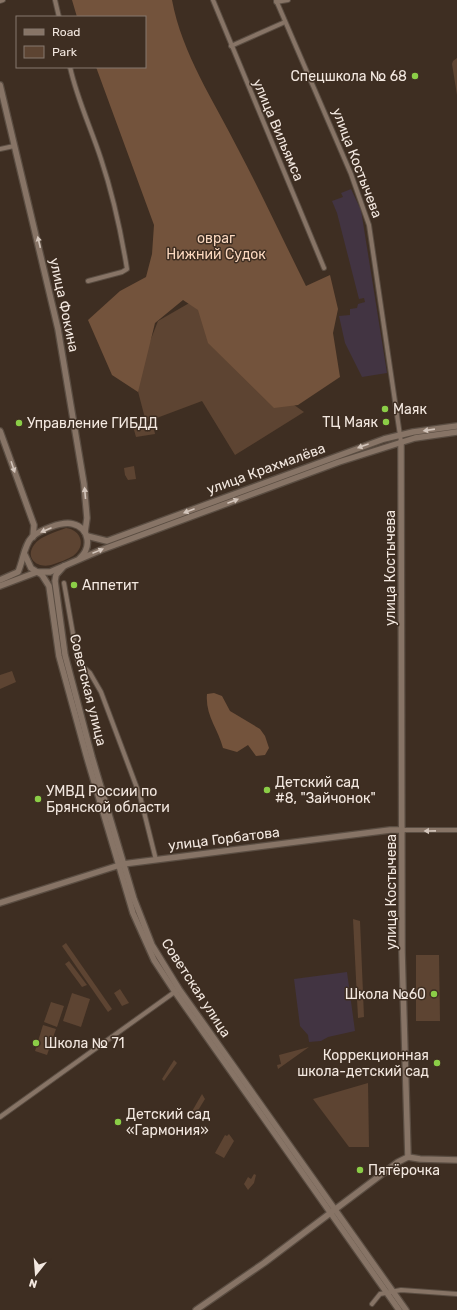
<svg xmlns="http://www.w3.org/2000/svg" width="457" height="1310" viewBox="0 0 457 1310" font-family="Rubik,sans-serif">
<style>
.industrial{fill:#423442}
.green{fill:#5d4432}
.forest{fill:#73533c}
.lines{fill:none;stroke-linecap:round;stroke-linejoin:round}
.street-casing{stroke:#5a4d42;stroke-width:6}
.secondary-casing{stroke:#5a4d42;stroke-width:8}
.street{stroke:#877466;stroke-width:4}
.secondary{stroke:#877466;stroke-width:5.5}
.oneway{fill:#d3c5bb}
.poi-dot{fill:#8bce47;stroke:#3e2e22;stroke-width:1.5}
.labels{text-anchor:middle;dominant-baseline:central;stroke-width:3;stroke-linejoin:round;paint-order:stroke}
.poi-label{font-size:14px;fill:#f3e8e0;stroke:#3e2e22;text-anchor:start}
.street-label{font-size:14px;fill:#f3e8e0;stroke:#3e2e22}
.park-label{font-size:14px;fill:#fbd8bf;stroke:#3e2e22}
</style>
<rect width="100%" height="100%" fill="#3e2e22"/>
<!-- industrial -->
<g class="industrial">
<polygon points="351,189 361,210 387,373 362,377 345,343 339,316 350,315 350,309 357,308 358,304 365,302 364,298 359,299 337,213 332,201 343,197 341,193"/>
<polygon points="347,972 355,1031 328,1037 321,1041 309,1042 308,1035 300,1026 294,979"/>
</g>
<!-- green -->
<g class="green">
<polygon points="457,58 457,95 452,64 453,61"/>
<polygon points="205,294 256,378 304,412 235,455 202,401 146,422 135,380 158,321"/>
<polygon points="153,424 155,434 136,437 133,426"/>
<polygon points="134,466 136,479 128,480 125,475 124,468"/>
<path d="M66,528C81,530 87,546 73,556C68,559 60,562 54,564C39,570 24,559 34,545C40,536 56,532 66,528Z"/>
<polygon points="12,671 16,682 0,689 0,675"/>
<polygon points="353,919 360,921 364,1017 358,1018"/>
<polygon points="66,943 112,1009 108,1012 62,946"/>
<polygon points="416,955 439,955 440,1021 416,1021"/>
<polygon points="69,961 87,985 82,987 65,964"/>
<polygon points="120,989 129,1003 122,1006 114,993"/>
<polygon points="72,993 90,999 81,1027 63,1021"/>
<polygon points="51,1002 64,1006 57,1027 44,1022"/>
<polygon points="43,1025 56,1029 47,1055 35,1051"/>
<polygon points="309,1047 278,1069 277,1065 281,1064 279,1055"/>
<polygon points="174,1060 177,1063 164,1081 162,1079"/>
<polygon points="368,1083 369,1147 349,1147 313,1099"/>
<polygon points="202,1094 205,1099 194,1117 191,1113"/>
<polygon points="229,1134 234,1141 224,1158 215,1153 225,1135 227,1136"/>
<polygon points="254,1174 256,1175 254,1183 248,1190 244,1184 248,1177 251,1179"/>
</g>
<!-- forest -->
<g class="forest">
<path d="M72,0H172C182,54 214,101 238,149C262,194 283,240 306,286L330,275L338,309L333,333L340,377L298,405L274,408L208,343L198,310L183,300L155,323L138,392L112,375L88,320L120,291L146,277L152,254L154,225L96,67H145V17H77Z"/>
<path d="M214,693L222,696L230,711L260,729L265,736L269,748L265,755L256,756L248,745L237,752L223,748C218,729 205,715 207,694Z"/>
</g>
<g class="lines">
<!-- street casing -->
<g class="street-casing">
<g id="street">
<polyline points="55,0 59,17"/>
<polyline points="213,0 324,268"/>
<polyline points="276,0 351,174 369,225 401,442"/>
<polyline points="0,1 3,0"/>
<polyline points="276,2 288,0"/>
<polyline points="231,46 285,22"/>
<path d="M70,67C77,99 91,128 101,159C113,195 121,232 127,269L122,272L88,281"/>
<polyline points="0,149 14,146"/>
<polyline points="64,583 78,662 90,673 101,692 140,796 156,860"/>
<polyline points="403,830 457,830"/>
<polyline points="0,1117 176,991"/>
<polyline points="372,1304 380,1294 401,1290 457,1294"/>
</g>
</g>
<!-- secondary casing -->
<g class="secondary-casing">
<g id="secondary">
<polyline points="0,85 58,329 84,484 87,518 85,532"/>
<polyline points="0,431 34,525 33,537"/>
<polyline points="401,442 402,952 408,1157"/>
<polyline points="87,536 107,541 384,439 413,432 457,426"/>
<polyline points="25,555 31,568 42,575 49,586 59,656 87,758 133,913 154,960 175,992 399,1310"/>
<polyline points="64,566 56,575 55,581 65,655 92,757 134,899 152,945 179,989 406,1310"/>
<path d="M0,580L18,572C23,561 24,545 32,537C40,530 62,521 73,524C89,528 92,547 80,558"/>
<polyline points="0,586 37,572 50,572 101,550 339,462 415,438 457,432"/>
<polyline points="0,903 123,864 390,830 403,830"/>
<polyline points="408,1157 420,1159 457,1160"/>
<polyline points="196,1310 264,1263 398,1162 408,1157"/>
</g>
</g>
<!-- street -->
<use href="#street" class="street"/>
<!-- secondary -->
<use href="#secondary" class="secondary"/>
</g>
<!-- one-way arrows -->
<defs><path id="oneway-solid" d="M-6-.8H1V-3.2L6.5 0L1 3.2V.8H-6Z"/></defs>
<g class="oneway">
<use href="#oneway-solid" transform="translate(39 242) rotate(-103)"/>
<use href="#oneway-solid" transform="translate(429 430) rotate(172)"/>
<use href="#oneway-solid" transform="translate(363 446) rotate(160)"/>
<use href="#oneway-solid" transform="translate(13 467) rotate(71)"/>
<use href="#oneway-solid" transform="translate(85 493) rotate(-95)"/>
<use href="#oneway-solid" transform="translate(233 501) rotate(-21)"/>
<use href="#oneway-solid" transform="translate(189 511) rotate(159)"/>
<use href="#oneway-solid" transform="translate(46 530) rotate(157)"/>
<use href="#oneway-solid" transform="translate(98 551) rotate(-22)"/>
<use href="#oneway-solid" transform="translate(430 831) rotate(179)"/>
</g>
<!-- markers -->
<g class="poi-dot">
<circle cx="415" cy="76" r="4"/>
<circle cx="385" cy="409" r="4"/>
<circle cx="386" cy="422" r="4"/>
<circle cx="19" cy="423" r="4"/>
<circle cx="74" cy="585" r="4"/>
<circle cx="267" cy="790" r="4"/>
<circle cx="38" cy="799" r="4"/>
<circle cx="434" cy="994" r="4"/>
<circle cx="36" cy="1043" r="4"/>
<circle cx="437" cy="1063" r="4"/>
<circle cx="118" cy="1122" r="4"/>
<circle cx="360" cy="1170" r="4"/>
</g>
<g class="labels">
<!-- poi labels -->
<g class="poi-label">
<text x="407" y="76" text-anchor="end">Спецшкола № 68</text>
<text x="393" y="409">Маяк</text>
<text x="378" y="422" text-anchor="end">ТЦ Маяк</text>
<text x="27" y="423">Управление ГИБДД</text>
<text x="82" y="585">Аппетит</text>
<text x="275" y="782">Детский сад<tspan x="275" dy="16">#8, "Зайчонок"</tspan></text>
<text x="46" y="791">УМВД России по<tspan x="46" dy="16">Брянской области</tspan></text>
<text x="426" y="994" text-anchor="end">Школа №60</text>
<text x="44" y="1043">Школа № 71</text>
<text x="429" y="1055" text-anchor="end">Коррекционная<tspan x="429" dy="16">школа-детский сад</tspan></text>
<text x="126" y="1114">Детский сад<tspan x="126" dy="16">«Гармония»</tspan></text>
<text x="368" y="1170">Пятёрочка</text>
</g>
<!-- street labels -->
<g class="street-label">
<text transform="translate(278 130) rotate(67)">улица Вильямса</text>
<text transform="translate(357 163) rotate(69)">улица Костычева</text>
<text transform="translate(64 305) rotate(78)">улица Фокина</text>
<text transform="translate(266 469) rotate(-20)">улица Крахмалёва</text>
<text transform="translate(390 568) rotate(-90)">улица Костычева</text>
<text transform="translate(88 690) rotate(76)">Советская улица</text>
<text transform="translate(224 839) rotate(-7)">улица Горбатова</text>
<text transform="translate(391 892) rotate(-90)">улица Костычева</text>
<text transform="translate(196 988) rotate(57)">Советская улица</text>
</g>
<!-- park labels -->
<g class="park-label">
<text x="216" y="238">овраг<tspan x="216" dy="16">Нижний Судок</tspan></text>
</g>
</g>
<!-- legend -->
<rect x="16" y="16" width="130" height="52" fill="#3e2e22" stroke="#86786e"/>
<rect x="24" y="29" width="20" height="6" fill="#877466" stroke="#86786e"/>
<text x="52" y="36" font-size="12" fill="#f3e8e0">Road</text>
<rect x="24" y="46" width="20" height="12" fill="#5d4432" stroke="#86786e"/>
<text x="52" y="56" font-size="12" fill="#f3e8e0">Park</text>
<!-- north arrow -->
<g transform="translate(36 1274) rotate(197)" stroke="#3e2e22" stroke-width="3" paint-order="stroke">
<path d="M0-3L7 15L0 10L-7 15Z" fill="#f3e8e0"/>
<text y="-6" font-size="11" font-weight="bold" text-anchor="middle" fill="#f3e8e0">N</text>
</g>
</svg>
